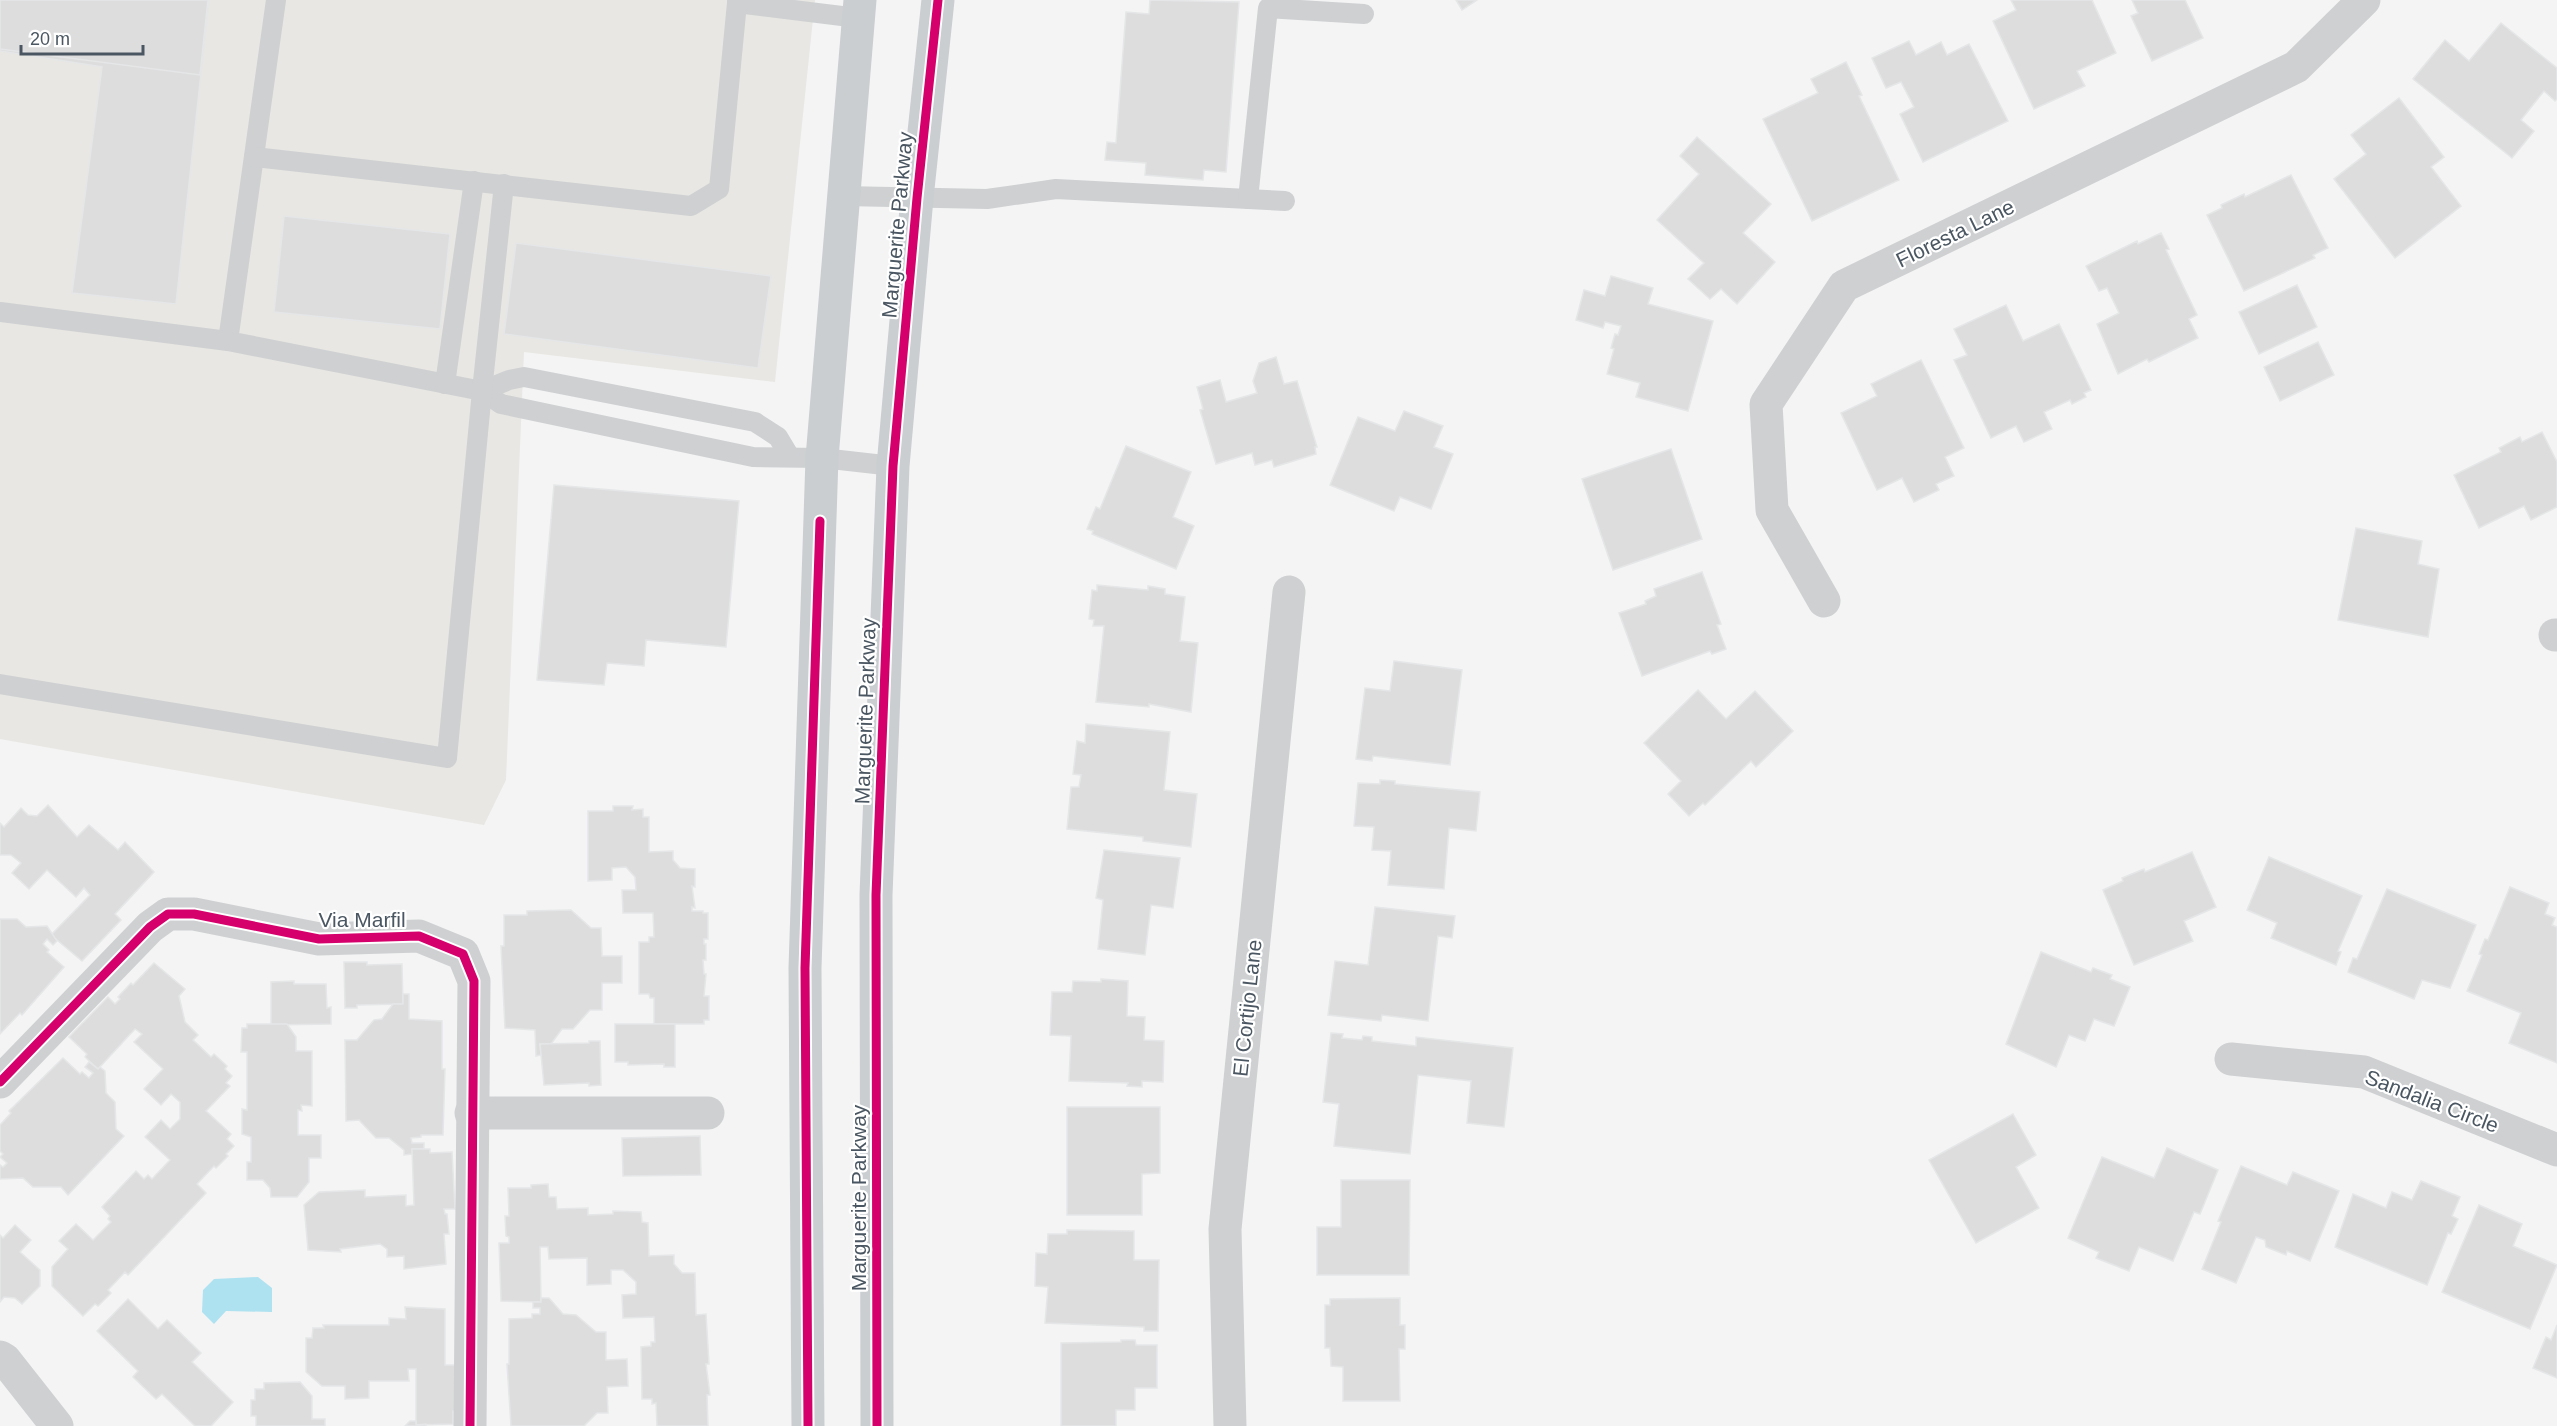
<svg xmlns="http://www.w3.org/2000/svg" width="2557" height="1426" viewBox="0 0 2557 1426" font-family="Helvetica,sans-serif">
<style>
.commercial{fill:#e8e7e3}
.water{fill:#aee2f0}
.building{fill:#ddddde;stroke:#e5e6e7;stroke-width:1.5}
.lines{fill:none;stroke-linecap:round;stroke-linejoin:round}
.service{stroke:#ced0d2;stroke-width:20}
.minor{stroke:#ced0d2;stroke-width:33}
.primary{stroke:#caced1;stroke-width:33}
.cycleway-casing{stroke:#fff;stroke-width:13}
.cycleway{stroke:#d6006c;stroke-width:9}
.labels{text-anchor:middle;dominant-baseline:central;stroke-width:4.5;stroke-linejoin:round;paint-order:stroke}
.street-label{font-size:21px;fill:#4a5661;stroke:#fff}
</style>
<rect width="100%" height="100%" fill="#f4f4f4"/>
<!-- commercial -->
<polygon class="commercial" points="0,0 815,0 775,382 524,352 506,780 484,825 0,739"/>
<!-- water -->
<polygon class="water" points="258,1277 272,1288 272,1312 226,1311 214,1324 202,1312 203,1290 214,1279"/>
<!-- building -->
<g class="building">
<polygon points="0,0 209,0 176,304 72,293 102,67 0,51"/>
<polygon points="0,0 208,0 200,75 0,49"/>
<polygon points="1150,0 1239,2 1226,172 1204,170 1203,180 1145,175 1146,163 1105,160 1107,142 1116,143 1126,12 1149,14"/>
<polygon points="1456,0 1477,0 1462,10"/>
<polygon points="2011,0 2092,0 2116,53 2077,71 2085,86 2034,109 1993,21 2016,10"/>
<polygon points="2132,0 2185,0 2203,38 2152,61 2131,16 2138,13"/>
<polygon points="2501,23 2557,68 2557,99 2555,101 2544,91 2521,120 2534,131 2512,158 2413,79 2445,40 2469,61"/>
<polygon points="1909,41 1916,55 1941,42 1947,55 1969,44 2008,121 1923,162 1900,114 1914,107 1901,82 1886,88 1872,58"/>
<polygon points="1846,62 1862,95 1859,96 1899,180 1812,221 1763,119 1818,93 1811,79"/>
<polygon points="2399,98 2444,157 2431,167 2461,206 2395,258 2334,179 2366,154 2351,135"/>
<polygon points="1697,137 1771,204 1743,233 1775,262 1737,304 1721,289 1710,299 1688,279 1704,263 1657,220 1699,174 1680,156"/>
<polygon points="2291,175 2328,248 2313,255 2315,258 2244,291 2207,215 2222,208 2221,205 2244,194 2245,197"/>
<polygon points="284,216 450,234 440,329 274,312"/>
<polygon points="2161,233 2169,249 2166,250 2197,315 2189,319 2198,338 2149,362 2147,359 2118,374 2097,324 2119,313 2107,288 2099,291 2086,266 2137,241 2138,244"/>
<polygon points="516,243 771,276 758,368 504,334"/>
<polygon points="1611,276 1653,288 1648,304 1713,321 1688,411 1636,397 1640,383 1607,374 1614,349 1611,348 1615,334 1618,335 1621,326 1605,322 1603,328 1576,320 1584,290 1605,296"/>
<polygon points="2297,285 2317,327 2259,354 2239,312"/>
<polygon points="2006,305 2023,341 2059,324 2091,390 2084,393 2086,397 2072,404 2070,400 2044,412 2052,429 2024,442 2016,426 1991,438 1954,360 1967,355 1954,329"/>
<polygon points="2318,342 2334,375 2280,401 2264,367"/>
<polygon points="1276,357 1284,384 1297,381 1317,447 1315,447 1316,454 1274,467 1272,460 1255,465 1252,453 1216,464 1200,410 1203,409 1197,387 1220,380 1226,402 1257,393 1253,381 1259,363"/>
<polygon points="1921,360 1964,448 1945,457 1954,476 1936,484 1939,490 1914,502 1902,478 1877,490 1841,413 1877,396 1871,384"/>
<polygon points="1404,411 1443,426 1434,447 1453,454 1431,509 1400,497 1394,511 1330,485 1358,417 1395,431"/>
<polygon points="2542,432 2557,462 2557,507 2531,520 2524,506 2479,528 2454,475 2501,452 2499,448 2520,437 2522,442"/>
<polygon points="1126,446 1191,472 1173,517 1194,526 1176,569 1092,534 1093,531 1087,529 1096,507 1100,509"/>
<polygon points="1671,449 1702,539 1613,570 1582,479"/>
<polygon points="554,485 739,501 726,647 646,640 644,666 607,663 604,685 537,680"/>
<polygon points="2356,528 2422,541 2418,564 2439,569 2428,637 2338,620"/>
<polygon points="1702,572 1721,624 1717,625 1726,649 1712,654 1710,651 1642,676 1619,613 1646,604 1645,601 1656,596 1654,589"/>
<polygon points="1097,585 1148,590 1148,586 1165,589 1165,594 1185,597 1180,641 1198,643 1191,712 1149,704 1149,707 1096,702 1104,626 1093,626 1094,620 1089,619 1092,590 1097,591"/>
<polygon points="1394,661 1462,670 1450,765 1373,756 1372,761 1356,759 1365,688 1390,691"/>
<polygon points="1698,690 1726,719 1755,691 1793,731 1756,767 1751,761 1705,805 1703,803 1689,816 1668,794 1681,781 1644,743"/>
<polygon points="1086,724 1170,732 1164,790 1197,794 1191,847 1143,841 1143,837 1067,829 1071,787 1079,787 1081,775 1073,774 1077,741 1085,743"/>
<polygon points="1380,780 1395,781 1395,784 1480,792 1476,831 1449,828 1444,889 1388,885 1391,851 1372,850 1374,827 1354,826 1358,783 1380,784"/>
<polygon points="48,805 77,837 89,825 118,850 125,842 154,872 115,914 121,920 82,961 51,935 90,895 84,888 76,897 47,870 29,889 12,873 21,863 11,855 0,855 0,823 4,827 21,808 28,815 37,816"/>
<polygon points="613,806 633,806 632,810 643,809 643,817 649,817 649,852 673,851 673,860 680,868 695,869 695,887 692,886 695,908 692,907 692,911 703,911 703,913 708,913 708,939 704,939 704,944 706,944 706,960 703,960 704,974 706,974 704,996 709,996 709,1020 704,1020 704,1024 654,1024 654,998 650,998 649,994 639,994 639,942 649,942 649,937 654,937 653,913 623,913 622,890 636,890 635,877 626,867 612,868 612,880 588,881 588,811 613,811"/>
<polygon points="1104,850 1180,858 1173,908 1151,905 1145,955 1098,949 1103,900 1096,898"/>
<polygon points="2192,852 2216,907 2184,921 2193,941 2134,965 2103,890 2123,881 2122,878 2144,869 2145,872"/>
<polygon points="2269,857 2362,896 2338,951 2341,952 2336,965 2271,938 2277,923 2247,910"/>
<polygon points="2510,887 2549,903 2545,914 2555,918 2552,925 2557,927 2557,1063 2509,1043 2521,1013 2467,991 2482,955 2479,954 2485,939 2488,940"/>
<polygon points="2387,889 2476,925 2450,988 2422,980 2414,999 2348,972 2353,958 2357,959"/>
<polygon points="1375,907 1455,916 1452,938 1438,936 1428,1021 1382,1015 1381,1021 1328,1015 1335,961 1368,965"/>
<polygon points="571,910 591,928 601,928 602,956 622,956 622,983 602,983 602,1010 590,1010 573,1029 562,1029 551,1044 540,1044 541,1055 536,1056 535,1030 505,1028 501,946 504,946 504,915 527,915 527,911"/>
<polygon points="0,919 17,919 26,927 47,926 57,941 53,945 47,939 43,944 49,950 47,952 64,967 22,1015 20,1013 0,1034"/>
<polygon points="2041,952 2091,972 2093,968 2112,975 2110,979 2130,987 2114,1026 2094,1019 2085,1041 2069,1035 2056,1067 2006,1044"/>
<polygon points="344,962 367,962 367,965 402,964 403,1004 357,1005 357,1008 345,1008"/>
<polygon points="154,963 185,989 179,996 185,1022 198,1035 193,1040 211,1057 214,1054 227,1066 225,1069 232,1076 226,1083 230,1086 206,1111 231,1134 227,1139 234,1146 226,1154 228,1156 216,1168 214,1166 197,1184 206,1193 128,1275 125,1272 108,1290 111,1293 98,1306 95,1304 83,1316 52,1286 52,1267 68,1249 59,1241 76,1224 93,1240 111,1222 108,1219 110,1216 102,1207 136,1171 144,1179 148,1175 152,1179 170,1160 145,1137 161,1120 170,1129 180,1119 180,1102 171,1094 161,1105 144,1089 163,1069 134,1042 142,1034 135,1029 98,1069 85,1057 87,1054 69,1037 108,997 115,1004 120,999 118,997 131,983 133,985"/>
<polygon points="1101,979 1128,981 1127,1016 1145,1017 1144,1040 1164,1041 1163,1082 1142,1081 1142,1087 1127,1086 1128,1083 1069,1081 1071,1036 1050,1035 1052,992 1072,992 1073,981 1101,982"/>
<polygon points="294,981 294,984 326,984 327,1008 331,1007 331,1024 271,1025 271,982"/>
<polygon points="403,994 409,994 409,1019 442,1021 442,1069 445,1069 443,1135 421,1135 421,1137 411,1138 412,1143 424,1143 424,1149 412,1149 412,1154 404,1155 404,1150 389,1138 376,1138 359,1120 346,1121 345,1040 357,1040 374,1020 382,1019 393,1004 403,1004"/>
<polygon points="247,1024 287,1024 296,1037 296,1051 312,1051 312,1106 301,1105 302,1111 298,1110 298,1135 321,1135 321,1158 309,1158 309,1182 297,1197 271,1197 270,1188 263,1180 247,1180 247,1162 251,1162 251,1137 242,1134 242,1109 247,1110 247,1052 241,1052 242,1028 247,1028"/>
<polygon points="615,1024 675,1024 675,1067 664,1067 664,1064 628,1065 628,1062 615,1062"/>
<polygon points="1331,1033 1343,1034 1342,1038 1362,1040 1363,1036 1372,1037 1372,1041 1416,1046 1416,1037 1513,1048 1504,1127 1467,1123 1471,1081 1418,1075 1410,1154 1334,1146 1339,1104 1323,1102"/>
<polygon points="589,1041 600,1041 601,1085 589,1086 589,1083 544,1085 540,1044 589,1043"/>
<polygon points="63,1058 80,1074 82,1072 89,1078 93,1073 85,1067 89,1062 98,1069 100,1067 105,1071 106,1093 115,1102 116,1129 124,1136 68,1195 61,1187 33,1187 23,1178 0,1179 0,1165 3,1167 7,1163 0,1157 3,1154 0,1151 0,1125 11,1113 9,1111"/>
<polygon points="1067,1107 1160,1107 1160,1173 1142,1174 1142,1215 1067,1215"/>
<polygon points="2013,1114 2036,1155 2016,1167 2039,1208 1976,1243 1929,1160"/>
<polygon points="700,1136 701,1175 623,1176 622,1138"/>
<polygon points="2167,1148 2218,1170 2200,1214 2194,1212 2173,1261 2139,1247 2129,1271 2096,1258 2099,1252 2068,1238 2102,1157 2154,1178"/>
<polygon points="412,1149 430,1149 430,1153 452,1152 455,1209 444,1209 445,1214 447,1214 449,1234 444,1234 446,1264 404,1269 404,1256 387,1257 387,1249 380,1244 340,1249 341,1252 308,1250 304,1205 319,1192 365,1190 365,1197 406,1195 406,1206 414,1205"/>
<polygon points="2241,1166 2287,1185 2293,1172 2339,1191 2310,1261 2287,1251 2286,1255 2266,1247 2265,1240 2256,1237 2236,1283 2202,1269 2221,1222 2218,1221"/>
<polygon points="1341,1180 1410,1180 1409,1275 1317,1275 1317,1227 1341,1227"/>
<polygon points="2421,1181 2460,1197 2452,1216 2458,1219 2451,1234 2448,1233 2427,1285 2335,1247 2353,1194 2386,1208 2392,1192 2412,1200"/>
<polygon points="548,1184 549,1197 556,1197 557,1209 588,1208 588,1215 613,1214 613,1211 641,1212 642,1222 648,1223 649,1256 674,1255 674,1264 682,1273 695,1273 696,1315 706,1314 709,1364 706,1364 710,1395 707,1395 708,1426 657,1426 656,1403 652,1404 652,1399 642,1399 641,1347 651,1346 651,1342 655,1342 654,1317 623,1318 622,1295 636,1294 636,1282 623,1270 611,1270 611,1284 587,1285 587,1258 549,1259 548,1247 540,1247 541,1302 501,1301 499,1243 509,1243 509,1237 506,1236 505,1216 509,1216 508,1188 531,1188 531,1185"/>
<polygon points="2479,1205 2522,1224 2513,1246 2557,1265 2530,1329 2442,1292"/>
<polygon points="15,1225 31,1240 20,1252 40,1270 40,1286 22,1304 15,1298 4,1297 0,1302 0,1235 3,1238"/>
<polygon points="1067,1230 1134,1231 1134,1260 1159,1260 1158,1331 1144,1331 1144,1327 1045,1323 1048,1287 1035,1286 1036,1253 1047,1254 1048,1234 1067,1234"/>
<polygon points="541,1298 549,1298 563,1314 576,1315 596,1332 606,1332 606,1360 627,1359 628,1386 607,1387 608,1413 597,1413 584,1426 511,1426 507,1364 509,1364 509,1319 532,1318 532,1314 540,1314 540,1308 533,1308 533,1302 541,1302"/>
<polygon points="1400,1298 1400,1325 1405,1325 1405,1349 1399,1349 1400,1401 1343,1401 1343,1367 1331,1366 1330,1348 1325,1348 1325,1305 1330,1305 1330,1299"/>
<polygon points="128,1299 158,1329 167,1320 201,1353 192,1362 233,1402 211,1426 195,1426 162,1394 156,1399 133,1377 138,1371 97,1331"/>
<polygon points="405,1307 445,1309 445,1365 456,1365 456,1411 453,1411 453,1424 416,1425 416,1369 408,1369 409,1381 369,1381 369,1398 345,1399 345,1386 322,1386 306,1372 306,1338 312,1338 313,1328 324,1328 323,1325 389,1325 389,1318 406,1319"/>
<polygon points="2557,1325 2557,1378 2533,1368 2546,1337 2551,1340"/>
<polygon points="1121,1340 1135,1340 1136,1345 1157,1345 1157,1388 1135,1388 1135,1410 1116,1410 1116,1426 1061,1426 1061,1343 1121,1342"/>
<polygon points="300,1382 312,1396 312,1419 325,1419 325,1426 256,1426 256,1416 251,1416 251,1400 255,1400 255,1389 264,1389 264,1383"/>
<polygon points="410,1421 416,1421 416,1425 426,1424 426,1426 405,1426"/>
</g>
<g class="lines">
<!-- service -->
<g class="service">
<polyline points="276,0 228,341 482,391 501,404 753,457 822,458 893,466"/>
<polyline points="738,0 737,3 858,18"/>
<polyline points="254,157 691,206 719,189 737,3"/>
<polyline points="843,196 987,199 1056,189 1285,201"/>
<polyline points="1248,199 1268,8 1364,14"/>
<polyline points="0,312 228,341"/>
<polyline points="445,384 474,181"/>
<polyline points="482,391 509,380 524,377 755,422 778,437 790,457"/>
<polyline points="0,684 447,758 482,391 504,184"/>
</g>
<!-- minor -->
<g class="minor">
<polyline points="1824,601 1772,510 1766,404 1844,286 2296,67 2364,0"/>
<polyline points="2555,635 2557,635"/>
<polyline points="2231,1059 2364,1072 2557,1150"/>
<polyline points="0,1082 150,927 168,914 194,914 319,939 419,936 463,954 474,981 470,1426"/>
<polyline points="471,1113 708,1113"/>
<polyline points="0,1357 5,1360 57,1426"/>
<polyline points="1230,1426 1225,1229 1289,592"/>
</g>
<!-- primary -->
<g class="primary">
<polyline points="808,1426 805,968 822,458 860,0"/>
<polyline points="877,1426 876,895 893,466 917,198 938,0"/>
</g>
<!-- cycleway casing -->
<g class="cycleway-casing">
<g id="cycleway">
<polyline points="0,1082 150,927 168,914 194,914 319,939 419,936 463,954 474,981 470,1426"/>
<polyline points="808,1426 805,968 820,521"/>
<polyline points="877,1426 876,895 893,466 917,198 938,0"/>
</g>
</g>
<!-- cycleway -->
<use href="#cycleway" class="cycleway"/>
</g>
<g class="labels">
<!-- street labels -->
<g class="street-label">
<text transform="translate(897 225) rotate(-85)">Marguerite Parkway</text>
<text transform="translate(1955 233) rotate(-26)">Floresta Lane</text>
<text transform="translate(865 711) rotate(-88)">Marguerite Parkway</text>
<text x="362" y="919">Via Marfil</text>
<text transform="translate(1247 1008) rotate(-84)">El Cortijo Lane</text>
<text transform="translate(2432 1101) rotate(21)">Sandalia Circle</text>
<text transform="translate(858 1198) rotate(-90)">Marguerite Parkway</text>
</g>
</g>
<!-- scale -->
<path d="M21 45v9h122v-9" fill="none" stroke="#4a5661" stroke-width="3"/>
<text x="30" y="45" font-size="18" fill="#4a5661" stroke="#ffffff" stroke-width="4.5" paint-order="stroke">20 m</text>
</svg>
